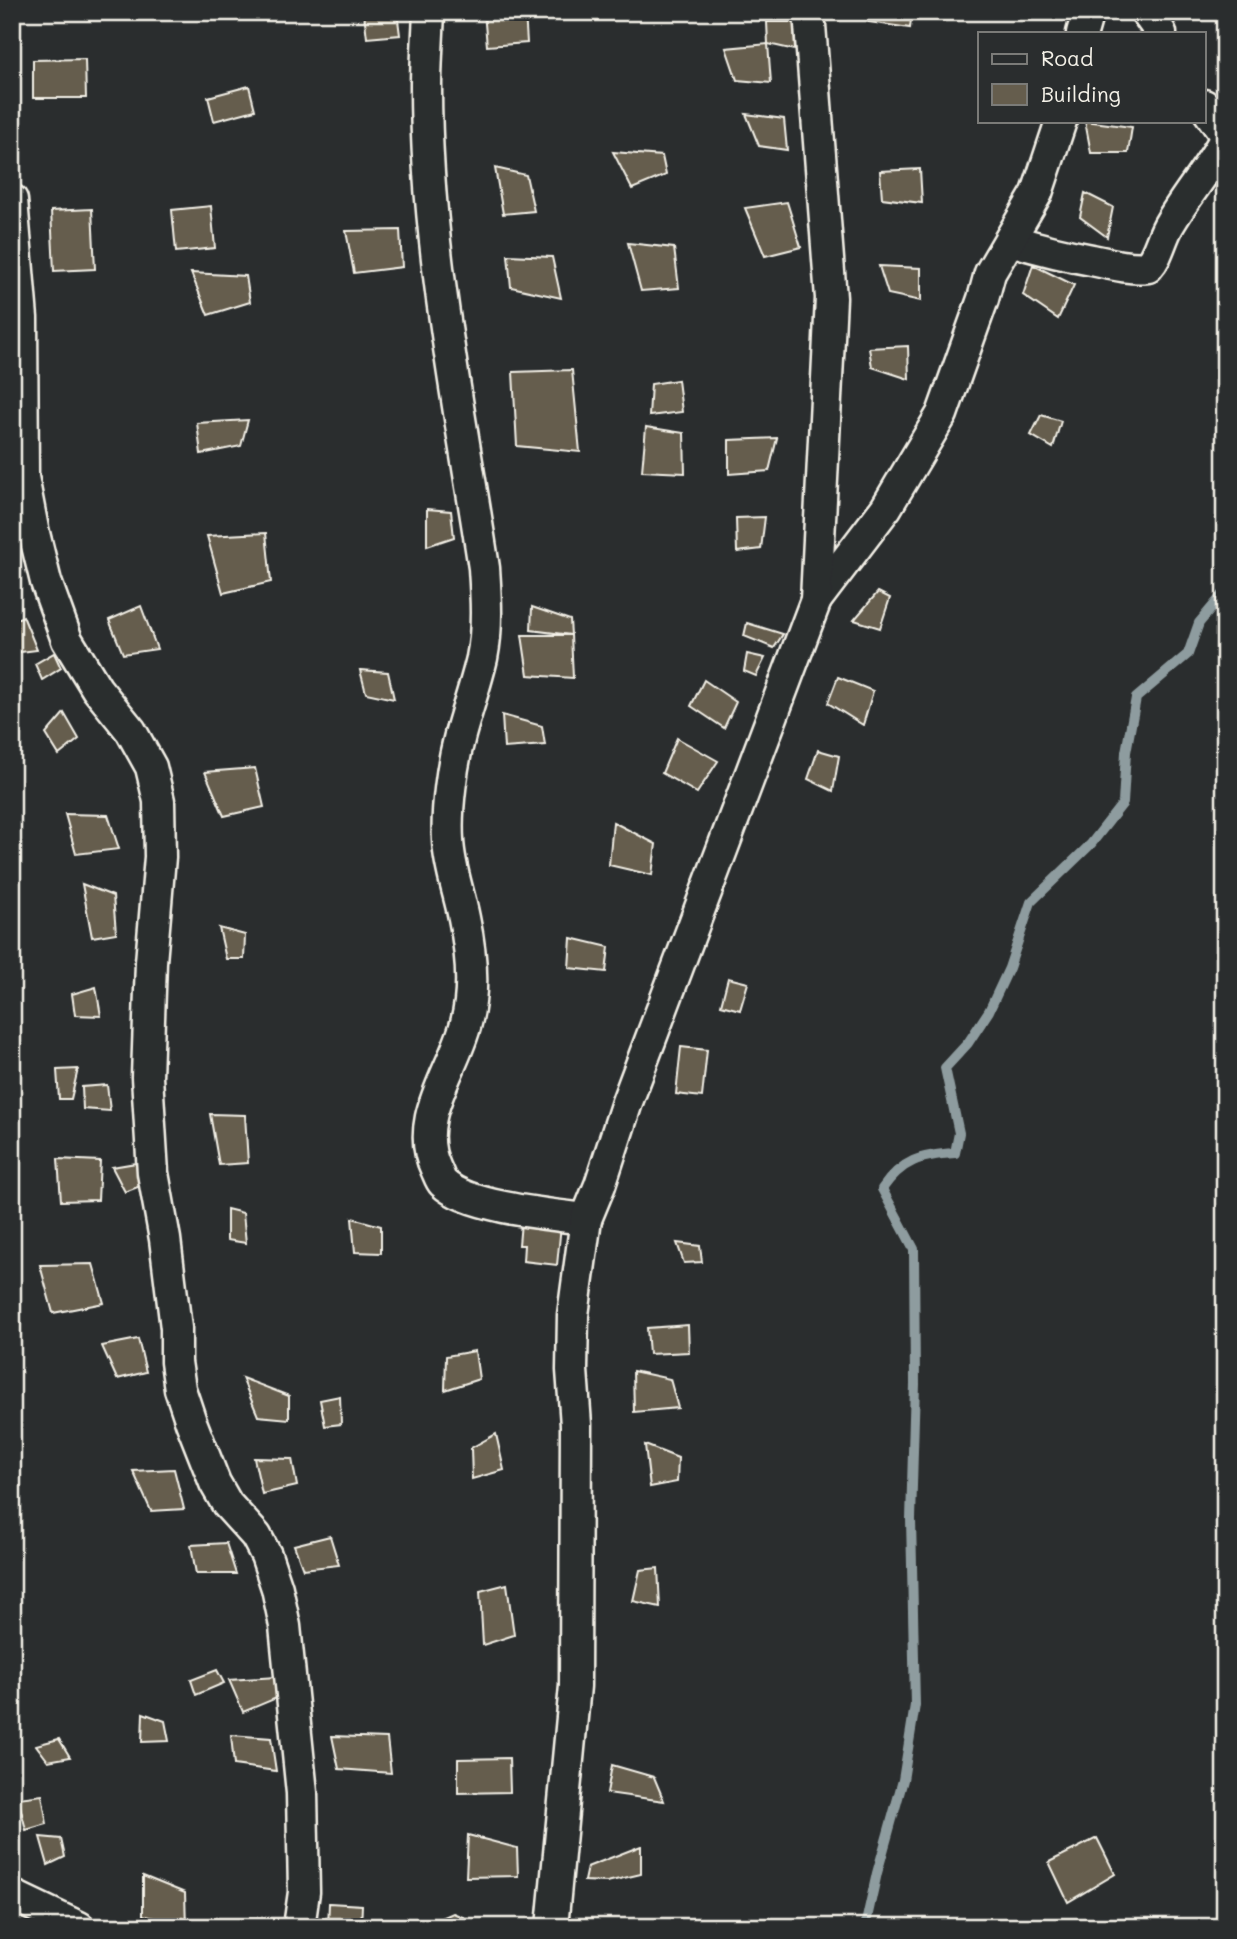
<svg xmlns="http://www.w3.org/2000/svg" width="1237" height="1939" viewBox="0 0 1237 1939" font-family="Mali,sans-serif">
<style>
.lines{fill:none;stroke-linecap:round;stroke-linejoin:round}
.stream{stroke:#8e9c9f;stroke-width:10}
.building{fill:#655d4d;stroke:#f4f1e8;stroke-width:2}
.minor-casing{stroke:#f4f1e8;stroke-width:35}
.minor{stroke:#2a2d2e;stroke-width:30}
</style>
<rect width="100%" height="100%" fill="#2a2d2e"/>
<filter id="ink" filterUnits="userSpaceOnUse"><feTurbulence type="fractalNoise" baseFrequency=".0143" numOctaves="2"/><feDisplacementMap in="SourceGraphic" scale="14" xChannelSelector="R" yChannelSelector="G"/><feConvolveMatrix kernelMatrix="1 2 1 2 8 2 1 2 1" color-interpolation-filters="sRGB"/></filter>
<g filter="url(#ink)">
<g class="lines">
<!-- stream -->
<path class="stream" d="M865,1927L877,1873L903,1780L915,1705L911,1519L915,1384L914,1249L882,1189C902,1160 921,1155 955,1153L959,1133L945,1068L968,1043L989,1011L1009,968L1031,902L1091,844L1123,803L1126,752L1136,698L1188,654L1199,623L1225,592"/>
</g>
<!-- building -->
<g class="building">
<polygon points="202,12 230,12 231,17"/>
<polygon points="397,12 400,35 367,38 364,13"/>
<polygon points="484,12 525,12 527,43 487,46"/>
<polygon points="868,12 912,12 910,28 868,22"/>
<polygon points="767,22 794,22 795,50 768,44"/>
<polygon points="768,44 771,83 737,80 726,48"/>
<polygon points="85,59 86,98 33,98 33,60"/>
<polygon points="249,86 255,110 214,121 208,97"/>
<polygon points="746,114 784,119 787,150 759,146"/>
<polygon points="1085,121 1132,127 1128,153 1091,153"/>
<polygon points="613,152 662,156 666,175 632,189"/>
<polygon points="495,168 526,175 534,211 503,214"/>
<polygon points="920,169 922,203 882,198 880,171"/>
<polygon points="1085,193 1113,207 1107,237 1080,217"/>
<polygon points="787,202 801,247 765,256 745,208"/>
<polygon points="211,206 215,248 176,252 172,210"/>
<polygon points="92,209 95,269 54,271 51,211"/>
<polygon points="400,230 402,267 354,273 346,231"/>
<polygon points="628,243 674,248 679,288 641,291"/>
<polygon points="508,255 552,257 561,298 511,287"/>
<polygon points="1033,265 1074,285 1058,319 1023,295"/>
<polygon points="879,266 921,268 921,301 888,294"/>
<polygon points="191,273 246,276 250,302 208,315"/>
<polygon points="908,346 909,379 872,367 869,348"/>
<polygon points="572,370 580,452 517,446 513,372"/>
<polygon points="678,380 682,412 649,416 651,384"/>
<polygon points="1041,415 1061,421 1053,448 1031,435"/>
<polygon points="248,420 241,446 201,454 197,423"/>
<polygon points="646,427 684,433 685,473 642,471"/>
<polygon points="777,438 769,471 729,474 729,440"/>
<polygon points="427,509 451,511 454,537 427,546"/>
<polygon points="765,517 761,549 737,552 736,518"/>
<polygon points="266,533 271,582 223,593 207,536"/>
<polygon points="878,592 890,598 880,628 854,620"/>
<polygon points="141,606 157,649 123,654 109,620"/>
<polygon points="532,607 570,620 571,635 531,630"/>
<polygon points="23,616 37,650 12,653 12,621"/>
<polygon points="747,623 783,634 774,648 744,636"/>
<polygon points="522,635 571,635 573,678 528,675"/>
<polygon points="54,653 61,668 42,680 35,664"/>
<polygon points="747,654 765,658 756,676 744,671"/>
<polygon points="360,670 388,672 394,699 366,693"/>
<polygon points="838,677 873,691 863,725 828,703"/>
<polygon points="704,680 736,702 724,728 691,706"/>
<polygon points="64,713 79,739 59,755 46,734"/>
<polygon points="502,715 542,726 545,745 504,748"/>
<polygon points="677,738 718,761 697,793 662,773"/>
<polygon points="818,750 839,756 833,791 808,779"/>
<polygon points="255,768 264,807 224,816 205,772"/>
<polygon points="65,814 108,815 119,849 76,854"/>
<polygon points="613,822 656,844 652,875 609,865"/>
<polygon points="82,884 113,896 116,933 92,937"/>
<polygon points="219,928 245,935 244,959 226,959"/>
<polygon points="571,938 609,947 606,972 569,968"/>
<polygon points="728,978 748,983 740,1010 721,1005"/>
<polygon points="96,987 101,1016 75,1015 72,994"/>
<polygon points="681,1047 707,1050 702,1097 676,1094"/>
<polygon points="78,1069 71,1099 59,1099 57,1070"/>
<polygon points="107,1085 110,1111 83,1109 82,1087"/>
<polygon points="210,1114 245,1115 248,1163 219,1165"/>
<polygon points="58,1159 100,1161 98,1200 61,1201"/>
<polygon points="136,1163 143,1185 125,1192 112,1167"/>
<polygon points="227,1209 243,1213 246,1243 227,1240"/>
<polygon points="352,1218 381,1226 381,1253 355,1252"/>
<polygon points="521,1222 561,1225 557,1265 523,1261 524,1245 519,1245"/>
<polygon points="677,1243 700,1246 702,1262 684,1263"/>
<polygon points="93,1264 104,1303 53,1313 40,1265"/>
<polygon points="688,1325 689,1352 649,1354 647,1328"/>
<polygon points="138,1339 146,1372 117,1379 102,1346"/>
<polygon points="475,1351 479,1379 445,1390 446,1356"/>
<polygon points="633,1371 670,1379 678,1408 634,1412"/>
<polygon points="242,1378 289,1396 289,1419 258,1416"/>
<polygon points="340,1396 341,1424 325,1426 320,1400"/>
<polygon points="496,1434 504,1470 472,1479 471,1448"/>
<polygon points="645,1445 678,1458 677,1482 650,1487"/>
<polygon points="254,1458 292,1459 297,1486 262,1494"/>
<polygon points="174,1469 184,1509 151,1511 133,1471"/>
<polygon points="330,1536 339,1565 303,1569 294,1545"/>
<polygon points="226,1543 236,1574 196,1574 191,1545"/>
<polygon points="658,1568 660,1607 633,1601 640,1570"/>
<polygon points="507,1584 514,1635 483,1645 480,1591"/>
<polygon points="217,1670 224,1683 196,1695 191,1680"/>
<polygon points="276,1677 279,1697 243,1712 229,1680"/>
<polygon points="143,1713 165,1721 169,1741 142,1742"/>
<polygon points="231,1735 271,1738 276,1771 234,1765"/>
<polygon points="332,1736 387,1738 391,1773 339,1769"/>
<polygon points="59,1739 70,1757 48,1761 36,1745"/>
<polygon points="509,1758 510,1792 458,1793 458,1759"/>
<polygon points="612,1765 654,1777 664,1801 607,1793"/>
<polygon points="42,1795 47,1824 26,1830 18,1798"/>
<polygon points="468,1835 517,1848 518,1876 466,1877"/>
<polygon points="40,1837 61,1839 65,1857 48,1865"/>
<polygon points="1097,1838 1115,1874 1068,1902 1049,1862"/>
<polygon points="641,1846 641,1874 607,1882 584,1881 587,1867"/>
<polygon points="143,1876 185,1893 186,1927 143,1915"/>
<polygon points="329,1903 362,1905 361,1927 328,1927"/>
<polygon points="453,1913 475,1922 474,1927 435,1927 435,1921"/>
</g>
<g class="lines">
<!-- minor casing -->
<g class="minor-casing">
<g id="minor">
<path d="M429,12C428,37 426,62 426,87C426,248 460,409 484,568C486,597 488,628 482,658C476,684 467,709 460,735C452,765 446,809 448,840C449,867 459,892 464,918C471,951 475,990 466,1023C454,1071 412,1119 436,1169C438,1173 440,1180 443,1183C467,1207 553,1215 586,1219"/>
<polyline points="1146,12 1161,33"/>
<polyline points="1082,33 1088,12"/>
<polyline points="1204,105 1225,135"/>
<polyline points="12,200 22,318 23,477 33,529 46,582 67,640 97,689 131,731 151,767 159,801 160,857 151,962 147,1077 153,1173 165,1239 176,1328 176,1362 180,1389 191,1422 215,1483 227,1504 256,1536 266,1555 277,1588 285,1626 302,1793 304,1892 299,1927"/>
<path d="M1010,240C1037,248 1064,255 1092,260C1111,264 1129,269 1148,267C1159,255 1161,237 1170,223C1187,194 1209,169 1225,139"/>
<polyline points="816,600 886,508 942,414 983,299 990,273 1037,193 1061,121"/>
<polyline points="12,1895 79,1927"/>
<polyline points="552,1927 575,1686 576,1425 572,1370 573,1315 586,1219 600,1185 627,1102 816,600 831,298 809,12"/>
</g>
</g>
<!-- minor -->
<use href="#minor" class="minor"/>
</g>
</g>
<!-- margin -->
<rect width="1237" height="1939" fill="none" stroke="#2a2d2e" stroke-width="42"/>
<rect x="21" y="21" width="1195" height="1897" fill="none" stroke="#f4f1e8" stroke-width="2.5" filter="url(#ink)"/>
<!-- legend -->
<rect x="978" y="32" width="228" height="91" fill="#2a2d2e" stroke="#7b7b78" stroke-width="2"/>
<rect x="992" y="54" width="35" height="10" fill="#2a2d2e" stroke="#7b7b78" stroke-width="2"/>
<text x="1041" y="66" font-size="21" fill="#f4f1e8">Road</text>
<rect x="992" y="84" width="35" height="21" fill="#655d4d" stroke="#7b7b78" stroke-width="2"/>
<text x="1041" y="102" font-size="21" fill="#f4f1e8">Building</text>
</svg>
